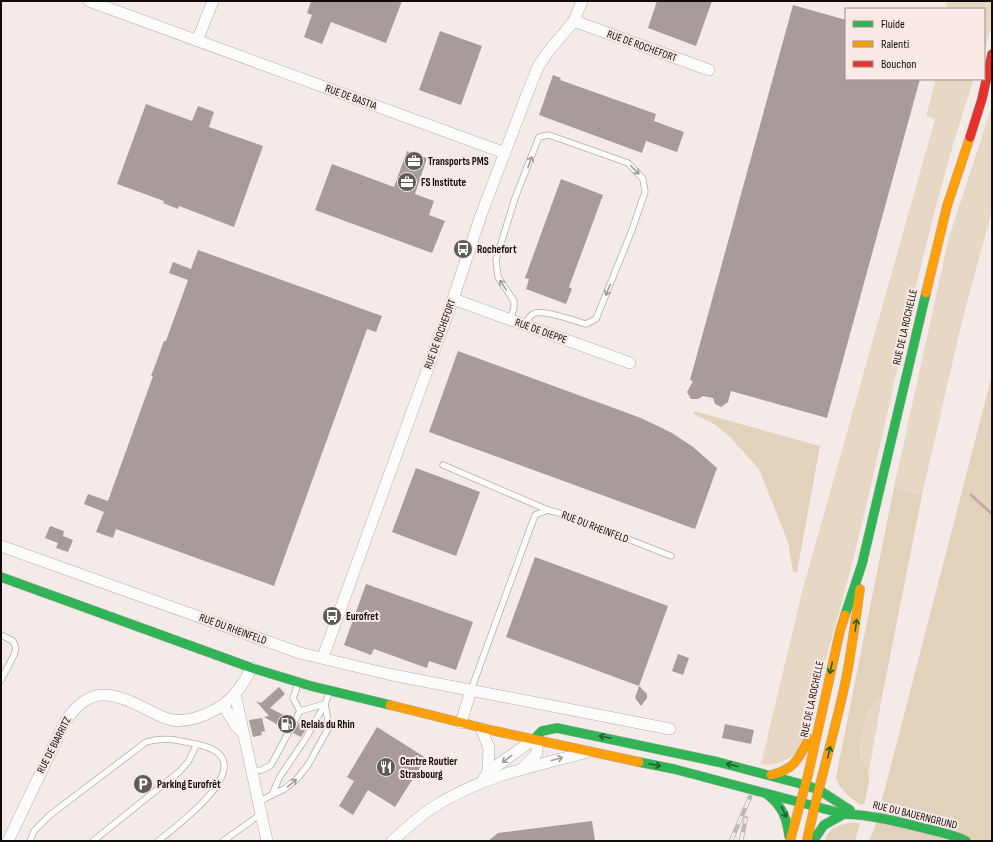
<svg xmlns="http://www.w3.org/2000/svg" width="993" height="842" viewBox="0 0 993 842" font-family="'Sofia Sans Condensed',sans-serif">
<style>
.green{fill:#e7d8c5}
.forest{fill:#e2d1bb}
.lines{fill:none;stroke-linecap:round;stroke-linejoin:round}
.stream{stroke:#c9a6ab;stroke-width:3}
.building{fill:#a89c9a}
.lane-casing{stroke:#b3adaa;stroke-width:7}
.street-casing{stroke:#b3adaa;stroke-width:12}
.fast-casing{stroke:#b3adaa;stroke-width:10}
.slow-casing{stroke:#b3adaa;stroke-width:10}
.jam-casing{stroke:#b3adaa;stroke-width:10}
.lane{stroke:#fdfcfc;stroke-width:5.5}
.street{stroke:#fdfcfc;stroke-width:11}
.fast{stroke:#30b455;stroke-width:9}
.slow{stroke:#ff9f0a;stroke-width:9}
.jam{stroke:#e5322d;stroke-width:9}
.rail-casing{stroke:#bcbab9;stroke-width:4.5}
.rail{stroke:#f8e9e4;stroke-width:3;stroke-dasharray:9;stroke-linecap:butt}
.oneway{stroke:#9f9c9c}
.oneway2{stroke:#206030}
.labels{text-anchor:middle;dominant-baseline:central;stroke-width:4;stroke-linejoin:round;paint-order:stroke}
.street-label{font-size:11px;fill:#110c0b;stroke:#f8e9e4}
.poi-label{font-size:11px;font-weight:bold;fill:#110c0b;stroke:#f8e9e4;text-anchor:start}
</style>
<rect width="100%" height="100%" fill="#f4ebe8"/>
<!-- green -->
<g class="green">
<polygon points="946,1 992,1 992,26 984,49 984,9 947,9"/>
<path d="M936,79H974C922,232 895,392 856,548C839,616 818,683 800,750C789,759 776,767 761,764L802,592L935,119L926,116Z"/>
<polygon points="992,106 992,211 962,321 922,495 894,487 949,237"/>
<path d="M882,697L869,772C866,768 863,764 862,759C857,740 864,705 882,697Z"/>
</g>
<!-- forest -->
<g class="forest">
<polygon points="992,375 992,841 869,841 875,827"/>
<polygon points="694,411 820,446 797,572 793,572 788,542 759,469 729,436 714,424 694,414"/>
<path d="M894,487L922,495L882,697C864,705 858,740 861,758C863,763 867,767 868,772C871,779 866,794 865,803L861,805C850,798 839,790 836,777Z"/>
<path d="M849,823H860L855,841H825C828,829 837,825 849,823Z"/>
</g>
<g class="lines">
<!-- stream -->
<polyline class="stream" points="971,495 992,514"/>
</g>
<!-- building -->
<g class="building">
<polygon points="311,1 402,1 386,43 331,22 322,44 304,37 312,15 307,13"/>
<polygon points="657,1 712,1 696,46 648,28"/>
<polygon points="793,5 846,20 846,79 920,79 827,418 731,391 728,402 721,407 715,404 713,398 703,396 698,399 691,399 687,392 693,381 690,380"/>
<polygon points="440,31 482,46 461,105 419,90"/>
<polygon points="553,75 561,78 560,80 656,114 654,121 684,132 677,152 646,141 642,153 539,115"/>
<polygon points="146,104 192,121 198,106 214,112 209,127 263,146 234,227 179,206 178,209 163,203 164,201 117,184"/>
<polygon points="407,151 427,158 415,194 434,201 429,215 445,221 432,253 315,210 332,164 394,187"/>
<polygon points="561,179 603,195 569,287 572,289 566,304 526,289 529,279 525,278"/>
<polygon points="198,250 382,316 376,332 367,329 274,586 116,529 113,538 96,532 104,512 84,504 88,494 108,501 153,376 151,376 156,363 164,341 166,341 188,280 169,273 173,262 191,269"/>
<polygon points="458,351 641,418 672,433 693,447 717,468 695,529 429,432"/>
<polygon points="416,468 480,492 456,556 392,532"/>
<polygon points="50,526 64,531 63,536 73,540 68,552 56,548 58,543 45,538"/>
<polygon points="535,557 668,606 639,686 506,637"/>
<polygon points="366,584 473,622 456,670 429,661 427,668 374,649 371,655 344,645"/>
<polygon points="678,654 689,658 683,675 672,671"/>
<polygon points="639,686 647,694 647,698 641,706 635,698"/>
<polygon points="279,687 285,694 270,708 291,719 285,729 264,717 269,716 256,701 261,703"/>
<polygon points="262,718 265,731 261,732 262,735 253,737 249,720"/>
<polygon points="299,723 307,727 301,737 293,733"/>
<polygon points="725,724 754,730 751,744 722,738"/>
<polygon points="377,727 426,758 395,807 368,790 353,815 339,806 354,781 347,777"/>
<polygon points="592,821 595,841 488,841 498,833"/>
</g>
<g class="lines">
<!-- lane casing -->
<g class="lane-casing">
<g id="lane">
<path d="M510,320L514,308V301L498,277L496,260L515,198L539,137L549,135L628,163L643,179L645,192L632,230L596,319L586,324C574,321 547,310 535,313C529,315 527,320 526,325"/>
<polyline points="443,465 548,510"/>
<polyline points="1,635 13,641 16,648 14,655 1,680"/>
<polyline points="298,684 293,698 300,711"/>
<polyline points="471,690 535,515 548,510 567,515 671,556"/>
<polyline points="252,771 262,770 271,765 300,711 325,704"/>
<polyline points="272,795 279,778 306,738 325,704"/>
<polyline points="258,802 284,789 296,780 308,765 329,727 325,704 330,691"/>
<path d="M30,841L34,831L50,815L146,742C165,736 182,741 200,745C266,761 178,825 158,841"/>
<polyline points="93,841 179,772 188,762 197,744"/>
<polyline points="223,841 261,814"/>
</g>
</g>
<!-- street casing -->
<g class="street-casing">
<g id="street">
<polyline points="89,1 505,153"/>
<polyline points="574,21 709,70"/>
<polyline points="197,41 213,1"/>
<polyline points="453,299 630,363"/>
<polyline points="1,546 300,653 388,674 670,729"/>
<polyline points="323,657 453,299 481,215 531,84 539,65 548,52 574,21 582,1"/>
<polyline points="235,694 267,841"/>
<polyline points="223,705 236,726 243,733"/>
<polyline points="461,723 471,690"/>
<polyline points="481,728 489,748 488,772"/>
<polyline points="482,781 488,772 534,739 537,744 537,753 523,768"/>
<path d="M8,841L65,722C88,687 110,690 144,708C153,712 162,718 172,720C193,723 221,710 235,694C242,686 247,676 252,668"/>
<path d="M392,841C406,829 419,816 435,806C482,776 535,766 588,752"/>
</g>
</g>
<!-- fast casing -->
<g class="fast-casing">
<g id="fast">
<polyline points="1,577 252,668 311,686 390,705"/>
<polyline points="845,615 862,564 926,293"/>
<polyline points="534,739 542,731 557,728 718,762 805,785 819,790 850,810"/>
<path d="M639,762L674,769L844,814C873,815 900,822 927,829C941,832 954,835 966,841"/>
<path d="M768,795C782,806 787,818 789,836"/>
<polyline points="813,841 824,825 844,814"/>
</g>
</g>
<!-- slow casing -->
<g class="slow-casing">
<g id="slow">
<polyline points="926,293 947,206 970,137"/>
<polyline points="390,705 495,731 639,762"/>
<path d="M771,775C795,769 798,759 809,739"/>
<polyline points="790,841 808,775 840,631 845,615"/>
<path d="M807,841C818,785 836,730 847,674C852,646 856,617 860,589"/>
</g>
</g>
<!-- jam casing -->
<g class="jam-casing">
<polyline id="jam" points="970,137 982,99 992,54"/>
</g>
<!-- lane -->
<use href="#lane" class="lane"/>
<!-- street -->
<use href="#street" class="street"/>
<!-- fast -->
<use href="#fast" class="fast"/>
<!-- slow -->
<use href="#slow" class="slow"/>
<!-- jam -->
<use href="#jam" class="jam"/>
<!-- rail casing -->
<g class="rail-casing">
<g id="rail">
<polyline points="731,841 750,797"/>
<polyline points="741,841 746,818"/>
</g>
</g>
<!-- rail -->
<use href="#rail" class="rail"/>
</g>
<!-- one-way arrows -->
<defs><path id="oneway-shaft" d="M-6 0H5M1.5-3L5.5 0L1.5 3" fill="none" stroke-width="1.6" stroke-linecap="round" stroke-linejoin="round"/></defs>
<g class="oneway">
<use href="#oneway-shaft" transform="translate(530 162) rotate(-69)"/>
<use href="#oneway-shaft" transform="translate(635 170) rotate(46)"/>
<use href="#oneway-shaft" transform="translate(503 285) rotate(-124)"/>
<use href="#oneway-shaft" transform="translate(608 290) rotate(112)"/>
<use href="#oneway-shaft" transform="translate(507 759) rotate(143)"/>
<use href="#oneway-shaft" transform="translate(557 759) rotate(-15)"/>
<use href="#oneway-shaft" transform="translate(292 783) rotate(-40)"/>
</g>
<g class="oneway2">
<use href="#oneway-shaft" transform="translate(856 625) rotate(-82)"/>
<use href="#oneway-shaft" transform="translate(831 668) rotate(103)"/>
<use href="#oneway-shaft" transform="translate(605 737) rotate(-168)"/>
<use href="#oneway-shaft" transform="translate(829 752) rotate(-77)"/>
<use href="#oneway-shaft" transform="translate(655 765) rotate(12)"/>
<use href="#oneway-shaft" transform="translate(732 765) rotate(-166)"/>
<use href="#oneway-shaft" transform="translate(784 812) rotate(64)"/>
</g>
<!-- icons -->
<defs>
<g id="office-disc" transform="scale(1)"><circle r="9.5" fill="#605a58" stroke="#f8e9e4"/><path d="M-6-3h4V-5.5h4V-3h4V5H-6ZM-1-4.5V-3h2v-1.5ZM-6 0V1H6V0Z" fill="#fff"/></g>
<g id="bus-disc" transform="scale(1)"><circle r="9.5" fill="#605a58" stroke="#f8e9e4"/><path d="M-5-6H5V4H4V6H2V4H-2V6H-4V4H-5ZM-3.5-4V0h7V-4ZM-3.5 1.2v1.5H-2V1.2ZM2 1.2v1.5H3.5V1.2Z" fill="#fff"/></g>
<g id="fuel-disc" transform="scale(1)"><circle r="9.5" fill="#605a58" stroke="#f8e9e4"/><path d="M-5.5-6h7V0h2V4h1.3V-2.5L3-4.5l.8-.8L6-3V5H2.5V1h-1V6h-7ZM-4.2-4.7v3.2H.2V-4.7Z" fill="#fff"/></g>
<g id="restaurant-disc" transform="scale(1)"><circle r="9.5" fill="#605a58" stroke="#f8e9e4"/><path d="M-5-6h1v4h1v-4h1v4h1v-4h1v5L-1.5 .5V6h-2V.5L-5-1ZM5-6V6H3V1.5H1.5Q1.5-4 5-6Z" fill="#fff"/></g>
<g id="parking-disc" transform="scale(1)"><circle r="9.5" fill="#605a58" stroke="#f8e9e4"/><path d="M-3.5-5.5H1a3.5 3.5 0 0 1 0 7H-1V5.5H-3.5ZM-1-3.4V-.6H.8a1.4 1.4 0 0 0 0-2.8Z" fill="#fff"/></g>
</defs>
<g fill-rule="evenodd">
<use href="#office-disc" x="414" y="161"/>
<use href="#office-disc" x="407" y="182"/>
<use href="#bus-disc" x="463" y="249"/>
<use href="#bus-disc" x="332" y="616"/>
<use href="#fuel-disc" x="287" y="724"/>
<use href="#restaurant-disc" x="386" y="767"/>
<use href="#parking-disc" x="143" y="784"/>
</g>
<g class="labels">
<!-- street labels -->
<g class="street-label">
<text transform="translate(642 46) rotate(20)">RUE DE ROCHEFORT</text>
<text transform="translate(351 97) rotate(20)">RUE DE BASTIA</text>
<text transform="translate(905 327) rotate(-77)">RUE DE LA ROCHELLE</text>
<text transform="translate(541 331) rotate(20)">RUE DE DIEPPE</text>
<text transform="translate(440 334) rotate(-70)">RUE DE ROCHEFORT</text>
<text transform="translate(595 527) rotate(21)">RUE DU RHEINFELD</text>
<text transform="translate(233 629) rotate(20)">RUE DU RHEINFELD</text>
<text transform="translate(812 699) rotate(-78)">RUE DE LA ROCHELLE</text>
<text transform="translate(54 745) rotate(-63)">RUE DE BIARRITZ</text>
<text transform="translate(915 815) rotate(14)">RUE DU BAUERNGRUND</text>
</g>
<!-- poi labels -->
<g class="poi-label">
<text x="428" y="161">Transports PMS</text>
<text x="421" y="182">FS Institute</text>
<text x="477" y="249">Rochefort</text>
<text x="346" y="616">Eurofret</text>
<text x="301" y="724">Relais du Rhin</text>
<text x="400" y="761">Centre Routier<tspan x="400" dy="13">Strasbourg</tspan></text>
<text x="157" y="784">Parking Eurofrêt</text>
</g>
</g>
<!-- border -->
<rect width="993" height="842" fill="none" stroke="#110c0b" stroke-width="4"/>
<!-- legend -->
<rect x="845" y="8" width="140" height="72" fill="#f8e9e4" stroke="#9c918d"/>
<rect x="853" y="21" width="20" height="6" fill="#30b455" stroke="#9c918d"/>
<text x="881" y="28" font-size="12" fill="#110c0b">Fluide</text>
<rect x="853" y="41" width="20" height="6" fill="#ff9f0a" stroke="#9c918d"/>
<text x="881" y="48" font-size="12" fill="#110c0b">Ralenti</text>
<rect x="853" y="61" width="20" height="6" fill="#e5322d" stroke="#9c918d"/>
<text x="881" y="68" font-size="12" fill="#110c0b">Bouchon</text>
</svg>
